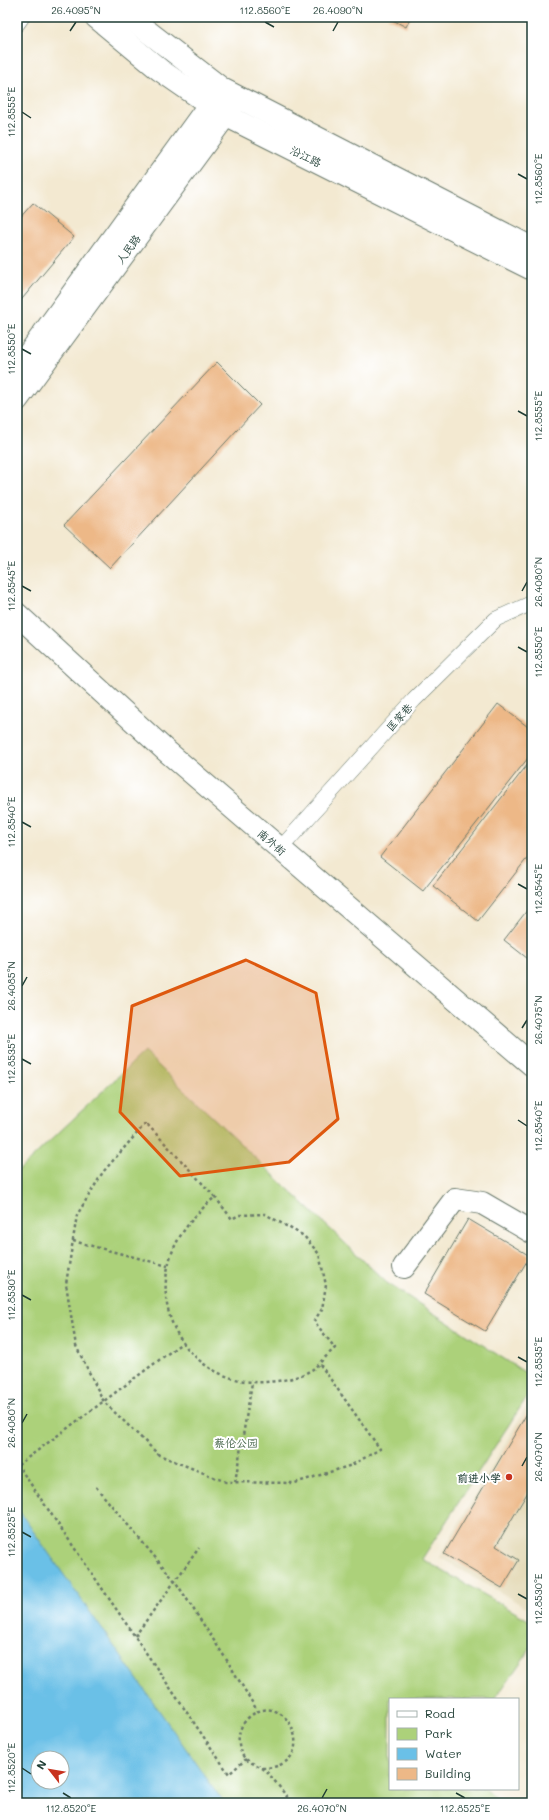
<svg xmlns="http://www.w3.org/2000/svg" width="549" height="1820" viewBox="0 0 549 1820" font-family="Mali,'LXGW WenKai TC',sans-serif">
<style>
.built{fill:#e5dbba}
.green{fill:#acd17a;stroke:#668757;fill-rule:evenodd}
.water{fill:#6ac0e7;stroke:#447e8e;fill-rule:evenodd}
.building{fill:#edb887}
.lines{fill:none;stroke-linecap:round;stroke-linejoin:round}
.service-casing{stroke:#69796b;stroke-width:16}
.minor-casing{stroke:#69796b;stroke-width:24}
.tertiary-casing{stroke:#69796b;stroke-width:24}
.path{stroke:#69796b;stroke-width:2.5;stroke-dasharray:3 3;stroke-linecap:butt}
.service{stroke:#fff;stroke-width:15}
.minor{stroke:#fff;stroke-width:22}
.tertiary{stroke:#fff;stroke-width:22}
.marked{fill:#de580e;fill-opacity:0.2;stroke:#de580e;stroke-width:3;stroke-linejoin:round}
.ticks{fill:none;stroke:#1f3d34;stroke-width:1.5}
.poi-dot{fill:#c8321e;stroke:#fff;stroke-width:1.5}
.labels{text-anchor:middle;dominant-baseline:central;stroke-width:4;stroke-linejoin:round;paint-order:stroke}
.street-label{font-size:11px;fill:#1f3d34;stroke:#fff}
.park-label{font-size:11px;fill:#426246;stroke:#fff}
.poi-label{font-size:11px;font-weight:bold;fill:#1f3d34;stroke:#fff;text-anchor:end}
.neatline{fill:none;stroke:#1f3d34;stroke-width:1.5}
.ticks-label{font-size:10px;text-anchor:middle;fill:#1f3d34}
</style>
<rect width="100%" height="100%" fill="#fff"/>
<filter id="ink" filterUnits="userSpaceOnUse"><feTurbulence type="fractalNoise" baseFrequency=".025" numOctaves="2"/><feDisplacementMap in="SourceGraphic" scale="8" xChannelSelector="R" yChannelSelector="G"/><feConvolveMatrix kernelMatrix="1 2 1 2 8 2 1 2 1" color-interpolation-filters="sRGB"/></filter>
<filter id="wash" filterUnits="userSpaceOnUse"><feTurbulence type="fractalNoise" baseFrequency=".012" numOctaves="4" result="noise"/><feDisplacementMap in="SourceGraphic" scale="16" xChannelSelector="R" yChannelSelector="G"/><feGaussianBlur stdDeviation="0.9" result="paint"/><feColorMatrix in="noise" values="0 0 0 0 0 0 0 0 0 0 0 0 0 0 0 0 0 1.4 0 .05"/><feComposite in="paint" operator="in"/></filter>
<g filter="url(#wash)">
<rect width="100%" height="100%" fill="#f3e9d1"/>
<!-- built -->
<polygon class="built" points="532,1397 532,1611 439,1557"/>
<!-- green -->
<path class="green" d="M144,1052L387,1283L532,1377V1389L422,1559L532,1622V1646L495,1699H390V1789H484L501,1803H17V1172ZM38,1758H62V1782H38Z"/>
<!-- water -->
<path class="water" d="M17,1508L224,1803H17ZM38,1758H62V1782H38Z"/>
<g id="blocks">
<!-- building -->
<g class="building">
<polygon points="387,17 411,17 406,27"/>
<polygon points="33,203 74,237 17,305 17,221"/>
<polygon points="217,362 260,405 110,568 64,525"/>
<polygon points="498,704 532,730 532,753 423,891 380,857"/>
<polygon points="531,760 532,852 478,921 433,886"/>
<polygon points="532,904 532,962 504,940"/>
<polygon points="468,1219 530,1256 485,1331 424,1294"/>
<polygon points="532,1405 532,1485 496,1546 519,1560 502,1588 444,1554"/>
</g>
</g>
</g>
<g filter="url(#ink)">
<use href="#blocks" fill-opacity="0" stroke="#69796b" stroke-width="1"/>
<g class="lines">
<!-- service casing -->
<g class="service-casing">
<g id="service">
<polyline points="17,24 22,17"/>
<polyline points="280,849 414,700 496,619 532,603"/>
</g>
</g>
<!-- minor casing -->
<g class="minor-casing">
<g id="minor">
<polyline points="17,614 164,749 532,1065"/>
<polyline points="404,1267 455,1199 482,1203 532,1232"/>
</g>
</g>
<!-- tertiary casing -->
<g class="tertiary-casing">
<g id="tertiary">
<polyline points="96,17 160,70 225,115 532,269"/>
<polyline points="129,17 222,89 532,248"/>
<polyline points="17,370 217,94"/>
<polyline points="17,400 234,104"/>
</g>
</g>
<!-- path -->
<g class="path">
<polyline points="215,1197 146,1123 103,1172 77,1215 66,1284 76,1346 104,1402 159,1455 226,1482 295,1483 352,1465 380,1449 319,1363"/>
<path d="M215,1197L232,1219L239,1215L265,1214L304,1236L319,1254L326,1285L322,1309L314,1321L335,1348C328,1354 320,1363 313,1369C299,1378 282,1381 266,1382C203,1386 154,1329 168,1267C173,1239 194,1215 215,1197Z"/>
<polyline points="73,1241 168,1266"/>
<polyline points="17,1464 229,1774 246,1759"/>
<polyline points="18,1465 182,1343"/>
<polyline points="235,1482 252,1383"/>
<polyline points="96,1487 175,1581 228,1662 258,1712"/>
<polyline points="135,1636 199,1548"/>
<path d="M262,1768C325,1768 286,1683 248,1718C239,1727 237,1737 240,1749C244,1763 253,1762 262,1768C270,1773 285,1795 292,1803"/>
</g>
<!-- service -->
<use href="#service" class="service"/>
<!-- minor -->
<use href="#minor" class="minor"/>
<!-- tertiary -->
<use href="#tertiary" class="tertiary"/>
</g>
</g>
<!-- marked area -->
<path class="marked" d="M246,960L316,993L338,1119L289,1162L180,1176L120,1112L132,1006Z"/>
<!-- ticks -->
<path class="ticks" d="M265,22L274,27M70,31L76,22M333,31L338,22M22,112L31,118M518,174L527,179M22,349L31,354M518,411L527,416M22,586L31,591M522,591L527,582M518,647L527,652M22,822L31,827M518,884L527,889M22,986L27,977M522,1028L527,1020M22,1059L31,1064M518,1120L527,1126M22,1295L31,1300M518,1357L527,1362M22,1423L27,1414M522,1466L527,1457M22,1532L31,1537M518,1594L527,1599M22,1768L31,1774M63,1793L71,1798M456,1793L465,1798M322,1798L327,1789"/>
<!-- markers -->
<circle class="poi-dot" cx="509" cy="1477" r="4"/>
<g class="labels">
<!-- street labels -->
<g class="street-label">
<text transform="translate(306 156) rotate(26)">沿江路</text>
<text transform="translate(128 249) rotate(-54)">人民路</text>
<text transform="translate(399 717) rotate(-48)">匡家巷</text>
<text transform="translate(272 842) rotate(41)">南外街</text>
</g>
<!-- park labels -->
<g class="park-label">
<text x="236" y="1442">蔡伦公园</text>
</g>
<!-- poi labels -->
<g class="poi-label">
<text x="501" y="1477">前进小学</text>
</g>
</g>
<!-- margin -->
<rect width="549" height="1820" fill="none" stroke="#fff" stroke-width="44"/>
<!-- legend -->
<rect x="389" y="1698" width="130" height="92" fill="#ffffff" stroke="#a5b1ae"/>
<rect x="397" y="1711" width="20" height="6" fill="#ffffff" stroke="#a5b1ae"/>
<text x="425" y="1718" font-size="12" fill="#1f3d34">Road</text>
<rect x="397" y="1728" width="20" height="12" fill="#acd17a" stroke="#a5b1ae"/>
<text x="425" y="1738" font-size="12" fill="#1f3d34">Park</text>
<rect x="397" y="1748" width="20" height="12" fill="#6ac0e7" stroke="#a5b1ae"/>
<text x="425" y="1758" font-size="12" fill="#1f3d34">Water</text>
<rect x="397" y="1768" width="20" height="12" fill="#edb887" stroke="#a5b1ae"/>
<text x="425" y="1778" font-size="12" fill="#1f3d34">Building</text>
<!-- north arrow -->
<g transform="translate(50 1770) rotate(301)"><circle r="19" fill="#ffffff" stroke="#a5b1ae"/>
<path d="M0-3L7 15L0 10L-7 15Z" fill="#c8321e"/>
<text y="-6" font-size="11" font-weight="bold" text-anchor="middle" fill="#1f3d34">N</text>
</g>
<rect x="22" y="22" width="505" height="1776" class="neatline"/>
<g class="ticks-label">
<text x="76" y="14">26.4095°N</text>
<text x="265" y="14">112.8560°E</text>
<text x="338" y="14">26.4090°N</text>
<text transform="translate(11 112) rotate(-90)" y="4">112.8555°E</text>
<text transform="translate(538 179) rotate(-90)" y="4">112.8560°E</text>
<text transform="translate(11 349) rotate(-90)" y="4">112.8550°E</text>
<text transform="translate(538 416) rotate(-90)" y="4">112.8555°E</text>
<text transform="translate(538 582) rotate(-90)" y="4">26.4080°N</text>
<text transform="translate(11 586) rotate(-90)" y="4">112.8545°E</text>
<text transform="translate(538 652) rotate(-90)" y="4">112.8550°E</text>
<text transform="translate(11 822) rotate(-90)" y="4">112.8540°E</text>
<text transform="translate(538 889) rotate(-90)" y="4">112.8545°E</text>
<text transform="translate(11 986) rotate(-90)" y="4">26.4085°N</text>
<text transform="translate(538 1020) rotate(-90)" y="4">26.4075°N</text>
<text transform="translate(11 1059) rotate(-90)" y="4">112.8535°E</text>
<text transform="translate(538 1126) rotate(-90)" y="4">112.8540°E</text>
<text transform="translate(11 1295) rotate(-90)" y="4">112.8530°E</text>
<text transform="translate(538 1362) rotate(-90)" y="4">112.8535°E</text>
<text transform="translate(11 1423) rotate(-90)" y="4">26.4080°N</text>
<text transform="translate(538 1457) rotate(-90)" y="4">26.4070°N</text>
<text transform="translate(11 1532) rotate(-90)" y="4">112.8525°E</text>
<text transform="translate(538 1599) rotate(-90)" y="4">112.8530°E</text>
<text transform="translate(11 1768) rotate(-90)" y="4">112.8520°E</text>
<text x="71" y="1812">112.8520°E</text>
<text x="322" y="1812">26.4070°N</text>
<text x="465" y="1812">112.8525°E</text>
</g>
</svg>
